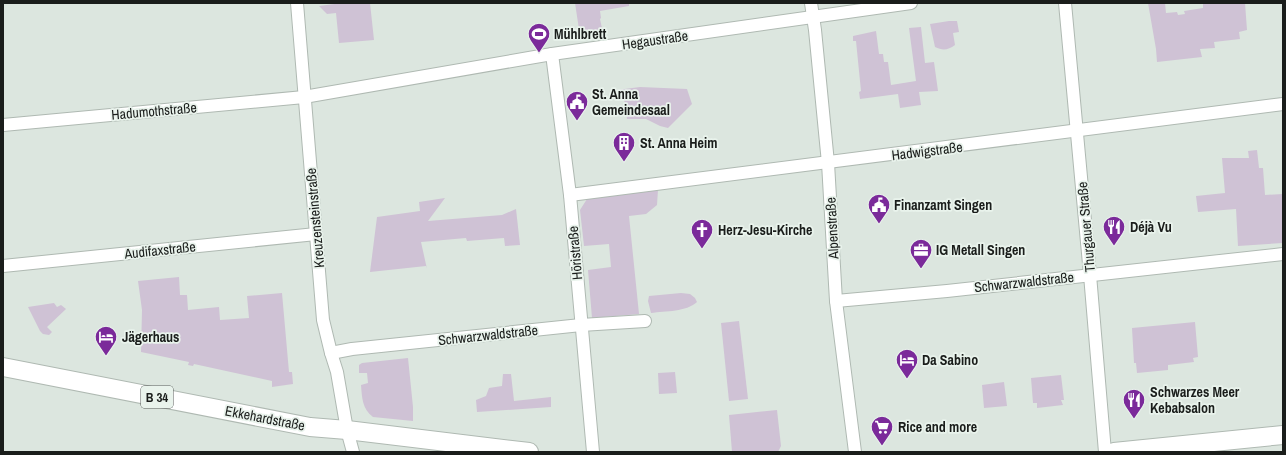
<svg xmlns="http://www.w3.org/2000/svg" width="1286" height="455" viewBox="0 0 1286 455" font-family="'Archivo Narrow',sans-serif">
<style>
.green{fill:#cfc2d5}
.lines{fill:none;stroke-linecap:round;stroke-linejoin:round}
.minor-casing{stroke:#afb9b2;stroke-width:14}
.primary-casing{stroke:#afb9b2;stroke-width:20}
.minor{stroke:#fff;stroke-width:12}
.primary{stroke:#fff;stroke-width:18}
.labels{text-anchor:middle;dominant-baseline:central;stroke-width:3.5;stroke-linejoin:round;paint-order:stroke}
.shield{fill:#e9f3ec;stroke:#585d5a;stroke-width:1}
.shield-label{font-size:13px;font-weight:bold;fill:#1a1d1b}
.poi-label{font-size:14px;font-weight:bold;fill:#1a1d1b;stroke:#e9f3ec;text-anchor:start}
.street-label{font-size:14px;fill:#1a1d1b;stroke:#e9f3ec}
</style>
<rect width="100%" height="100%" fill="#dce6df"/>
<!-- green -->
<g class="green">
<polygon points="342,3 370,3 374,40 339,43 336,13 327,14 319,6"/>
<polygon points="575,3 629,3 629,6 600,11 601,18 600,19 603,33 580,36"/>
<polygon points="1148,3 1165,3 1166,13 1177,12 1178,15 1185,14 1184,11 1203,8 1203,3 1245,3 1247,30 1239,32 1240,39 1214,42 1215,48 1200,49 1202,57 1157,62 1156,49"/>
<path d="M949,21H957L959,32L953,33L955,45C948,50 943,51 935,47L930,24Z"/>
<polygon points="921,27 925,63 934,62 938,91 919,92 921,105 900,108 898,94 860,99 859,92 861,91 856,41 853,41 853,36 876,31 879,54 883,54 884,62 888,62 891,85 916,81 909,28"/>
<polygon points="640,87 687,89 692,104 668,128 660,126 646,119 627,119 624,99 618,99 617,90"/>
<polygon points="1257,150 1259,168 1263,168 1265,195 1283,194 1283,243 1238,246 1236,209 1198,212 1196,196 1225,193 1222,158 1249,158 1248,151"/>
<polygon points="658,190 657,205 646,214 629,216 639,314 592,318 588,270 611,267 609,244 584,246 580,210 587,199"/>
<polygon points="445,198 428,221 502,215 516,209 520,245 505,246 504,238 467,241 466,238 421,242 427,269 426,266 370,272 377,217 420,211 419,202"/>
<polygon points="179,277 180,295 187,295 188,310 219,307 220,320 249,318 247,296 282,293 289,372 292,372 293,384 272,387 272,381 194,364 193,366 188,365 189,362 141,352 142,310 138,281"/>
<path d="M681,293L690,294L695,298L697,302C686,312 666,311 651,313L648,301L649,296Z"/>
<polygon points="54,303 57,307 61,305 66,309 47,327 52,332 49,335 43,334 40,331 28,307"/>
<polygon points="739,321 748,399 729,401 721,323"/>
<polygon points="1195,322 1198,357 1193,358 1194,362 1168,365 1168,370 1137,373 1136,363 1134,363 1132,328"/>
<path d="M408,358L413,407V421L373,417C362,409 362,397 361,385L368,383L367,373H359V365L362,363Z"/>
<polygon points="675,372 677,393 659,394 658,373"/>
<polygon points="503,374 511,374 514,401 551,397 551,407 477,412 476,400 486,396 489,388 502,386"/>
<polygon points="1061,375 1064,400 1061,400 1063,405 1037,408 1037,403 1033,403 1031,378"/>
<polygon points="1004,382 1007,406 984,408 982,385"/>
<polygon points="777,410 781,446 778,452 732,452 729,415"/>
</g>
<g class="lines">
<!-- minor casing -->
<g class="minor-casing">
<g id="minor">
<polyline points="297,3 323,320 331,353 337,372 347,430 353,452"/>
<polyline points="811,3 815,30 828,163 836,301 855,452"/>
<polyline points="1065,3 1090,275 1105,452"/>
<polyline points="552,54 570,195 593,452"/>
<polyline points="3,125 304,97 552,54 911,3"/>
<polyline points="570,195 1283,104"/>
<polyline points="3,266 316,234"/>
<polyline points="836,301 947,291 1283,254"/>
<polyline points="331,353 352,349 581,325 645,321"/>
</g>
</g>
<!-- primary casing -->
<g class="primary-casing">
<g id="primary">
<polyline points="3,367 310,427 347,430 529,452"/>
<polyline points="1114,452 1283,435"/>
</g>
</g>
<!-- minor -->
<use href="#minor" class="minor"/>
<!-- primary -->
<use href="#primary" class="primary"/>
</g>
<!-- icons -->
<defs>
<g id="stadium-pin" transform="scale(1.15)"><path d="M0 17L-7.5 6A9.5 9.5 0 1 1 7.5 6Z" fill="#7b2a9a" stroke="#e9f3ec"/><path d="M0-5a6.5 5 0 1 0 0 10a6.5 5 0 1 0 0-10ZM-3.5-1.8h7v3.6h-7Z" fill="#fff"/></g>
<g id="civic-pin" transform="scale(1.15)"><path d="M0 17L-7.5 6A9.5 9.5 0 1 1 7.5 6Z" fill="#7b2a9a" stroke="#e9f3ec"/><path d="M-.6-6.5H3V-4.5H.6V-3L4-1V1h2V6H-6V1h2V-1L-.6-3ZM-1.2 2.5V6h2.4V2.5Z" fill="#fff"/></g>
<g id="building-pin" transform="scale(1.15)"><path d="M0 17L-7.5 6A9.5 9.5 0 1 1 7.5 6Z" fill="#7b2a9a" stroke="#e9f3ec"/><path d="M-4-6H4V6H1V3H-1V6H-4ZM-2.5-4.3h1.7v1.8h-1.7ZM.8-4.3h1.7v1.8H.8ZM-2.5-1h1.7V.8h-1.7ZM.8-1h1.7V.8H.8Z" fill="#fff"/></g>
<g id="restaurant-pin" transform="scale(1.15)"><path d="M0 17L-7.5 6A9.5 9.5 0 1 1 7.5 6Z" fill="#7b2a9a" stroke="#e9f3ec"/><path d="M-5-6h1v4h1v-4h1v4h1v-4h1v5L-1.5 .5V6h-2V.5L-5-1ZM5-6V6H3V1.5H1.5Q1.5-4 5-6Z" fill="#fff"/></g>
<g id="church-pin" transform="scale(1.15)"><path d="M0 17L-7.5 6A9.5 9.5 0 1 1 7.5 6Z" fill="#7b2a9a" stroke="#e9f3ec"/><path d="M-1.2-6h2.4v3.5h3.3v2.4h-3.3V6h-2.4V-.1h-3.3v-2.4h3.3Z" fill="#fff"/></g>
<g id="office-pin" transform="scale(1.15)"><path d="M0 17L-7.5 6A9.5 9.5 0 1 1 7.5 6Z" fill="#7b2a9a" stroke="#e9f3ec"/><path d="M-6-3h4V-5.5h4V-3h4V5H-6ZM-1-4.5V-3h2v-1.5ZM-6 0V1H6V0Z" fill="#fff"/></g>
<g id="hotel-pin" transform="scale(1.15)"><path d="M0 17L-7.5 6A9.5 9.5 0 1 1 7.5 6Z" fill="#7b2a9a" stroke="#e9f3ec"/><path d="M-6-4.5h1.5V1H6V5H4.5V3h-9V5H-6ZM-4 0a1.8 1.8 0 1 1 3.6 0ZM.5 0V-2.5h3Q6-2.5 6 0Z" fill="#fff"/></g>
<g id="supermarket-pin" transform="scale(1.15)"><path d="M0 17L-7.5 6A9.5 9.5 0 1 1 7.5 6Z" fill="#7b2a9a" stroke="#e9f3ec"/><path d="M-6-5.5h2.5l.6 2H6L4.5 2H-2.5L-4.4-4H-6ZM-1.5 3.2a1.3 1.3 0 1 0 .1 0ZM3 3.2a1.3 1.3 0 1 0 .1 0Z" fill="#fff"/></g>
</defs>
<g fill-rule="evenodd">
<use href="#stadium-pin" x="539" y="34"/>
<use href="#civic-pin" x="577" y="102"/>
<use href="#building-pin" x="624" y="143"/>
<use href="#civic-pin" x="879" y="205"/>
<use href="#restaurant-pin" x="1114" y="227"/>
<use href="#church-pin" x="702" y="230"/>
<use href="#office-pin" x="921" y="250"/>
<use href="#hotel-pin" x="106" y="337"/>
<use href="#hotel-pin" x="907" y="360"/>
<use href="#restaurant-pin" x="1134" y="400"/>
<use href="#supermarket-pin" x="882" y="427"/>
</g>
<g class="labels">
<!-- shield labels -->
<rect class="shield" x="141" y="386" width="32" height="22" rx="3"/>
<g class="shield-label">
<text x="157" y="397">B 34</text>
</g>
<!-- poi labels -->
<g class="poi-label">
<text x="554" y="34">Mühlbrett</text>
<text x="592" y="94">St. Anna<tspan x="592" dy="16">Gemeindesaal</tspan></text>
<text x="640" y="143">St. Anna Heim</text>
<text x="894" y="205">Finanzamt Singen</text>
<text x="1130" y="227">Déjà Vu</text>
<text x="718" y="230">Herz-Jesu-Kirche</text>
<text x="936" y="250">IG Metall Singen</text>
<text x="122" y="337">Jägerhaus</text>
<text x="922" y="360">Da Sabino</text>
<text x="1150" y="392">Schwarzes Meer<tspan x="1150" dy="16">Kebabsalon</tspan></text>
<text x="898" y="427">Rice and more</text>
</g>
<!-- street labels -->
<g class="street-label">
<text transform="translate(655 40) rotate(-8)">Hegaustraße</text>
<text transform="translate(154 111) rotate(-5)">Hadumothstraße</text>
<text transform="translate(927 151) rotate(-7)">Hadwigstraße</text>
<text transform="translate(315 218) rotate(-95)">Kreuzensteinstraße</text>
<text transform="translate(1086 227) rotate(-95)">Thurgauer Straße</text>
<text transform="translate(832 228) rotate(-93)">Alpenstraße</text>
<text transform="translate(160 250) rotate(-6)">Audifaxstraße</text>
<text transform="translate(575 253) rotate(-95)">Höristraße</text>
<text transform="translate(1024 282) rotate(-6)">Schwarzwaldstraße</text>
<text transform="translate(488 335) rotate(-6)">Schwarzwaldstraße</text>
<text transform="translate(265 418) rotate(11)">Ekkehardstraße</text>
</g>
</g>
<!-- border -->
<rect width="1286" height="455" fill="none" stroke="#1a1d1b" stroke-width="8"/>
</svg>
